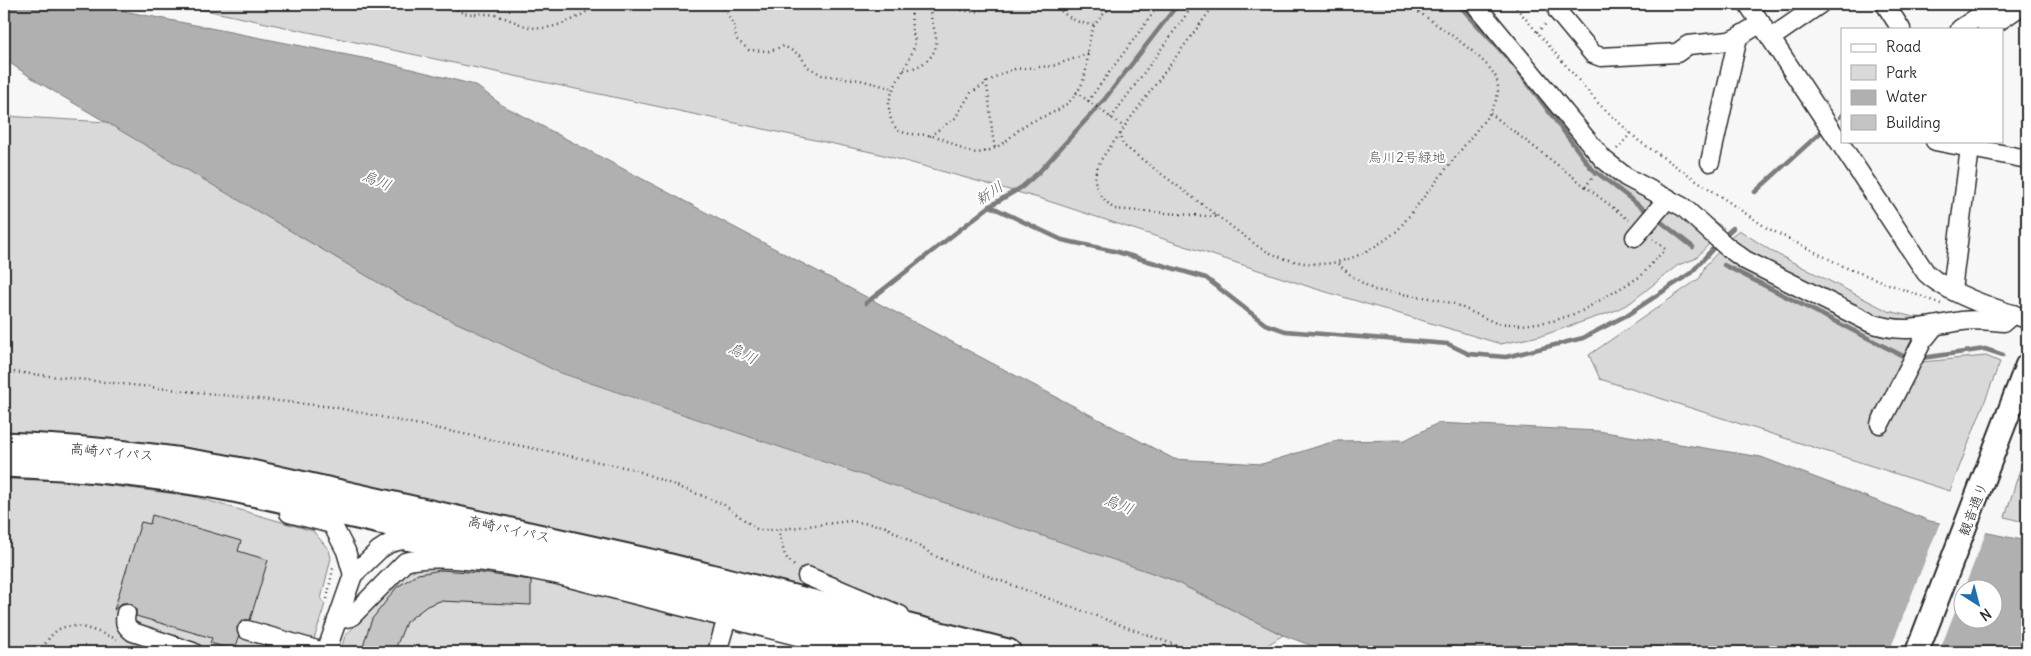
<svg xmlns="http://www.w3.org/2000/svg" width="2031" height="656" viewBox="0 0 2031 656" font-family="Delius,'Klee One',sans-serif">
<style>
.green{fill:#d9d9d9;stroke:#828282}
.water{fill:#b0b0b0;stroke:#7b7b7b;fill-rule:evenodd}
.pier{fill:#f7f7f7}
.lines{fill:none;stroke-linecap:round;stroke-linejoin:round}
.stream{stroke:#7b7b7b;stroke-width:4.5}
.building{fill:#c4c4c4;stroke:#2b2b2b}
.minor-casing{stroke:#2b2b2b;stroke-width:21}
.major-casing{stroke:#2b2b2b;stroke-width:26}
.highway-casing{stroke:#2b2b2b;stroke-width:29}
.path{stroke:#2b2b2b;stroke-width:2.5;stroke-dasharray:1 4;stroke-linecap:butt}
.minor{stroke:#fff;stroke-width:18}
.major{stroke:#fff;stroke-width:22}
.highway{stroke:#fff;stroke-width:25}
.labels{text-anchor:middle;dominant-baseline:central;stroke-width:4;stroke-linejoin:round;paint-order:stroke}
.park-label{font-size:14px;fill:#565656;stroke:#fff}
.street-label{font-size:14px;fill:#2b2b2b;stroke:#fff}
.water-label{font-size:15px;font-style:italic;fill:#5a5a5a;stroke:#fff}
</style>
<rect width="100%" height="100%" fill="#f7f7f7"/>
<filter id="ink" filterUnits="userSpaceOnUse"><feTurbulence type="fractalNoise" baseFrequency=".02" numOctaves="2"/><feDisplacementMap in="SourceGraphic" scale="10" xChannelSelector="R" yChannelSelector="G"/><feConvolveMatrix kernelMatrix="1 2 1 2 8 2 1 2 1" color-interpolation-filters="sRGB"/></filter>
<g filter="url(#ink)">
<!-- green -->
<g class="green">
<polygon points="177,4 1483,4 1607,154 1626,169 1673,193 1724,228 1721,232 1728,239 1739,230 1773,252 1888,311 1914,317 1943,318 1948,327 1929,345 1921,362 1986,356 2000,362 1950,491 1600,379 1589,355 1700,278 1705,266 1720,250 1711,242 1695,259 1678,265 1630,303 1614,311 1544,335 1501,344 1313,288 1042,199 876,153"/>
<polygon points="4,116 107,122 413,303 473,330 1170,579 1283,635 1263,648 1272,652 1024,652 926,624 899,606 880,610 4,434"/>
<polygon points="2027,447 2027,523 2005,517"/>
<polygon points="4,479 73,481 192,496 313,531 329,550 331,558 321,599 325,604 310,652 4,652"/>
<polygon points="431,563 536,575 715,619 719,628 712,652 340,652 345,636 372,608 415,566"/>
</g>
<!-- water -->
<path class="water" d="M4,4H88L383,62L475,85L502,105L1174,459L1262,464L1335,441L1405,440L1438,423L1598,431L1761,457L1930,521L2027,541V652H1328L1283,635L1170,579L558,372L473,330L413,303L38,82L4,59ZM1964,588H1994V618H1964Z"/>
<!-- pier -->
<polygon class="pier" points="1941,520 1987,530 1939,652 1889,652"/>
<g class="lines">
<!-- stream -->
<g class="stream">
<polyline points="1458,4 1514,65 1591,168 1650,214"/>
<polyline points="1840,117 1842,115"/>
<polyline points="1755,192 1820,133"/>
<polyline points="990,206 1062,240 1114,251 1206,278 1265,324 1285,331 1448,344 1469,354 1506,357 1583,338 1627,315 1691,273 1718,243"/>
<polyline points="1656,218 1693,247"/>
<polyline points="1723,237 1733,228"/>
<polyline points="1724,265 1905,357"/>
<polyline points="866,303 990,206 1022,187 1039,172 1104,100 1178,4"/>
<polyline points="1922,358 1985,349 2003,355"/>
</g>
</g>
<!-- building -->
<g class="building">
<polygon points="152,515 241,541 238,551 268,560 250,620 244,620 237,627 239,637 235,650 210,643 212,638 136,616 136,609 128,603 122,603 114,610 141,522 150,524"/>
<polygon points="441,570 482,573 531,580 531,605 440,601 427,606 406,622 394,652 364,652 364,642 372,619 397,587 418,574"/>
</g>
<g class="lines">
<!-- minor casing -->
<g class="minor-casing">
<g id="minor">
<path d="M1475,4L1603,159L1626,177L1683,207L1726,246L1745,260L1871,323C1906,335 1927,326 1962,321C1976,319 1990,321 2004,322L2013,314"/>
<polyline points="1562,4 1558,12 1593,54 1601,57 1677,53 1688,45 1729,41 1738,37"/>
<path d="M1748,4L1926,273C1950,295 1996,309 2027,319"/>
<polyline points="1885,4 1901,29"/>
<polyline points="1960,29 1997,4"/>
<polyline points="1987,29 2024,4"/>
<polyline points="1771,38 1820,4"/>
<polyline points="1935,141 2027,159"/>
<polyline points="1710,162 1738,37 1761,23"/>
<polyline points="1635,237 1668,198"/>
<polyline points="1952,290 1970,148"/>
<polyline points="1880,424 1922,342 1934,327"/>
<polyline points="289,513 332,524 346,551 353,575"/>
<polyline points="807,576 895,613 900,615 901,619"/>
<path d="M126,613C124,623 125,626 133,632L193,652"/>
<path d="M337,620L351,617L405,562C441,552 520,567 558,575L860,652"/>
<polyline points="247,630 324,652"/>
<polyline points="326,652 353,575 379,550 390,543 402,540 459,551"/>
<polyline points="717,652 727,618"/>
</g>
</g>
<!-- major casing -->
<g class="major-casing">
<polyline id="major" points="1917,652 2027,365"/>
</g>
<!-- highway casing -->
<g class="highway-casing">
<g id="highway">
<path d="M4,445C84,448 163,456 242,471L659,564L1008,652"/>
<path d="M4,464C83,467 156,474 234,489L653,581L922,652"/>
</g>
</g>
<!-- path -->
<g class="path">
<path d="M448,4C469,20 472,11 495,15C509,18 522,27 536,28C552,30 585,17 595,4"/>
<polyline points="721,4 734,25 736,39 749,50 769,51 784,46 800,55 808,67 822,75 860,80 895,89"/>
<path d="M912,4C912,12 911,22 912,30C913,34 915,38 915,41C913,62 887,89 889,108C891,140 912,132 933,136C954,139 964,160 990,150C1005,145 1014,132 1027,124C1042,116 1058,113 1070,101C1095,75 1082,52 1094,26C1099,18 1107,10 1115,4"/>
<polyline points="954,4 960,10 976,12 991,4"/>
<path d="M1054,4C1066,17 1077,24 1096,25"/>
<path d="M1215,4L1124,127L1120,136L1123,145L1260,248C1313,275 1352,267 1398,230L1490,113C1496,102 1500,93 1497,80C1490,58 1428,19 1407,4"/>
<polyline points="1513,4 1599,104 1639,141 1767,228 1847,268 1941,304"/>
<polyline points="1537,32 1548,22"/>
<path d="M904,70C920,68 938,58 936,38C935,27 929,19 931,7L936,4"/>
<path d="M986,82C991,104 990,126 995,148"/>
<polyline points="1076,92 1124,127"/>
<polyline points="1088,101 1160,4"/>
<polyline points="1490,113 1629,220"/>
<polyline points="1111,118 1194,4"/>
<path d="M1120,134C1098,163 1080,180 1114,209L1218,217"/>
<polyline points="930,136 955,118 971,93 1000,74 1015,69 1052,66 1088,54"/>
<polyline points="1617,149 1631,133"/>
<polyline points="1585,187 1597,172"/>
<polyline points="1338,264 1353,277 1374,290 1430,298 1452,303 1496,323 1522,325 1553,321 1580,312 1641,276 1665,249 1653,239"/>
<polyline points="4,371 333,407 633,469 723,504 758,530 774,530 850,521 884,526 939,558 1194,652"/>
<polyline points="778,529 785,556 796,568"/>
<polyline points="327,599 333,568"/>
<path d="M40,652C44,646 48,638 54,633C70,617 99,633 117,639"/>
</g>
<!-- minor -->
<use href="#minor" class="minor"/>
<!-- major -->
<use href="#major" class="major"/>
<!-- highway -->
<use href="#highway" class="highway"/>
</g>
</g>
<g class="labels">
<!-- park labels -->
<g class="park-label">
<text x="1407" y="157">烏川2号緑地</text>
</g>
<!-- street labels -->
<g class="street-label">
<text transform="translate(112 452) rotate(5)">高崎バイパス</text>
<text transform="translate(1973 509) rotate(-69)">観音通り</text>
<text transform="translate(509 529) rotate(12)">高崎バイパス</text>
</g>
<!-- water labels -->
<g class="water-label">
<text transform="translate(377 180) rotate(23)">烏川</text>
<text transform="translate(989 193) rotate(-33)">新川</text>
<text transform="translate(743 353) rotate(26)">烏川</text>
<text transform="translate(1119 504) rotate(22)">烏川</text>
</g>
</g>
<!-- margin -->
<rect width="2031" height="656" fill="none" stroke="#fff" stroke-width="20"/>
<rect x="10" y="10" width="2011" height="636" fill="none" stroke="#2b2b2b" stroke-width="2" filter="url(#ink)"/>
<!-- legend -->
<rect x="1841" y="28" width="162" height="115" fill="#ffffff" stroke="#aaaaaa"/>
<rect x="1851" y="44" width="25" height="8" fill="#ffffff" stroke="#aaaaaa"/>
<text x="1886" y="52" font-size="15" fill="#2b2b2b">Road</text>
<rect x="1851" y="65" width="25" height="15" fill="#d9d9d9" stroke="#aaaaaa"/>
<text x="1886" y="78" font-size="15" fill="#2b2b2b">Park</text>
<rect x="1851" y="90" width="25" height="15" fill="#b0b0b0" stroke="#aaaaaa"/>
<text x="1886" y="102" font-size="15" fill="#2b2b2b">Water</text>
<rect x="1851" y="115" width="25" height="15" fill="#c4c4c4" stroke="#aaaaaa"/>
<text x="1886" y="128" font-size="15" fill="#2b2b2b">Building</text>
<!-- north arrow -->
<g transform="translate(1978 604) rotate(144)"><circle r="24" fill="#ffffff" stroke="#aaaaaa"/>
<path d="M0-4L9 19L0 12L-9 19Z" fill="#1f6fb2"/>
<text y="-8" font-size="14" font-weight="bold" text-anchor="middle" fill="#2b2b2b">N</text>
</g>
</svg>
